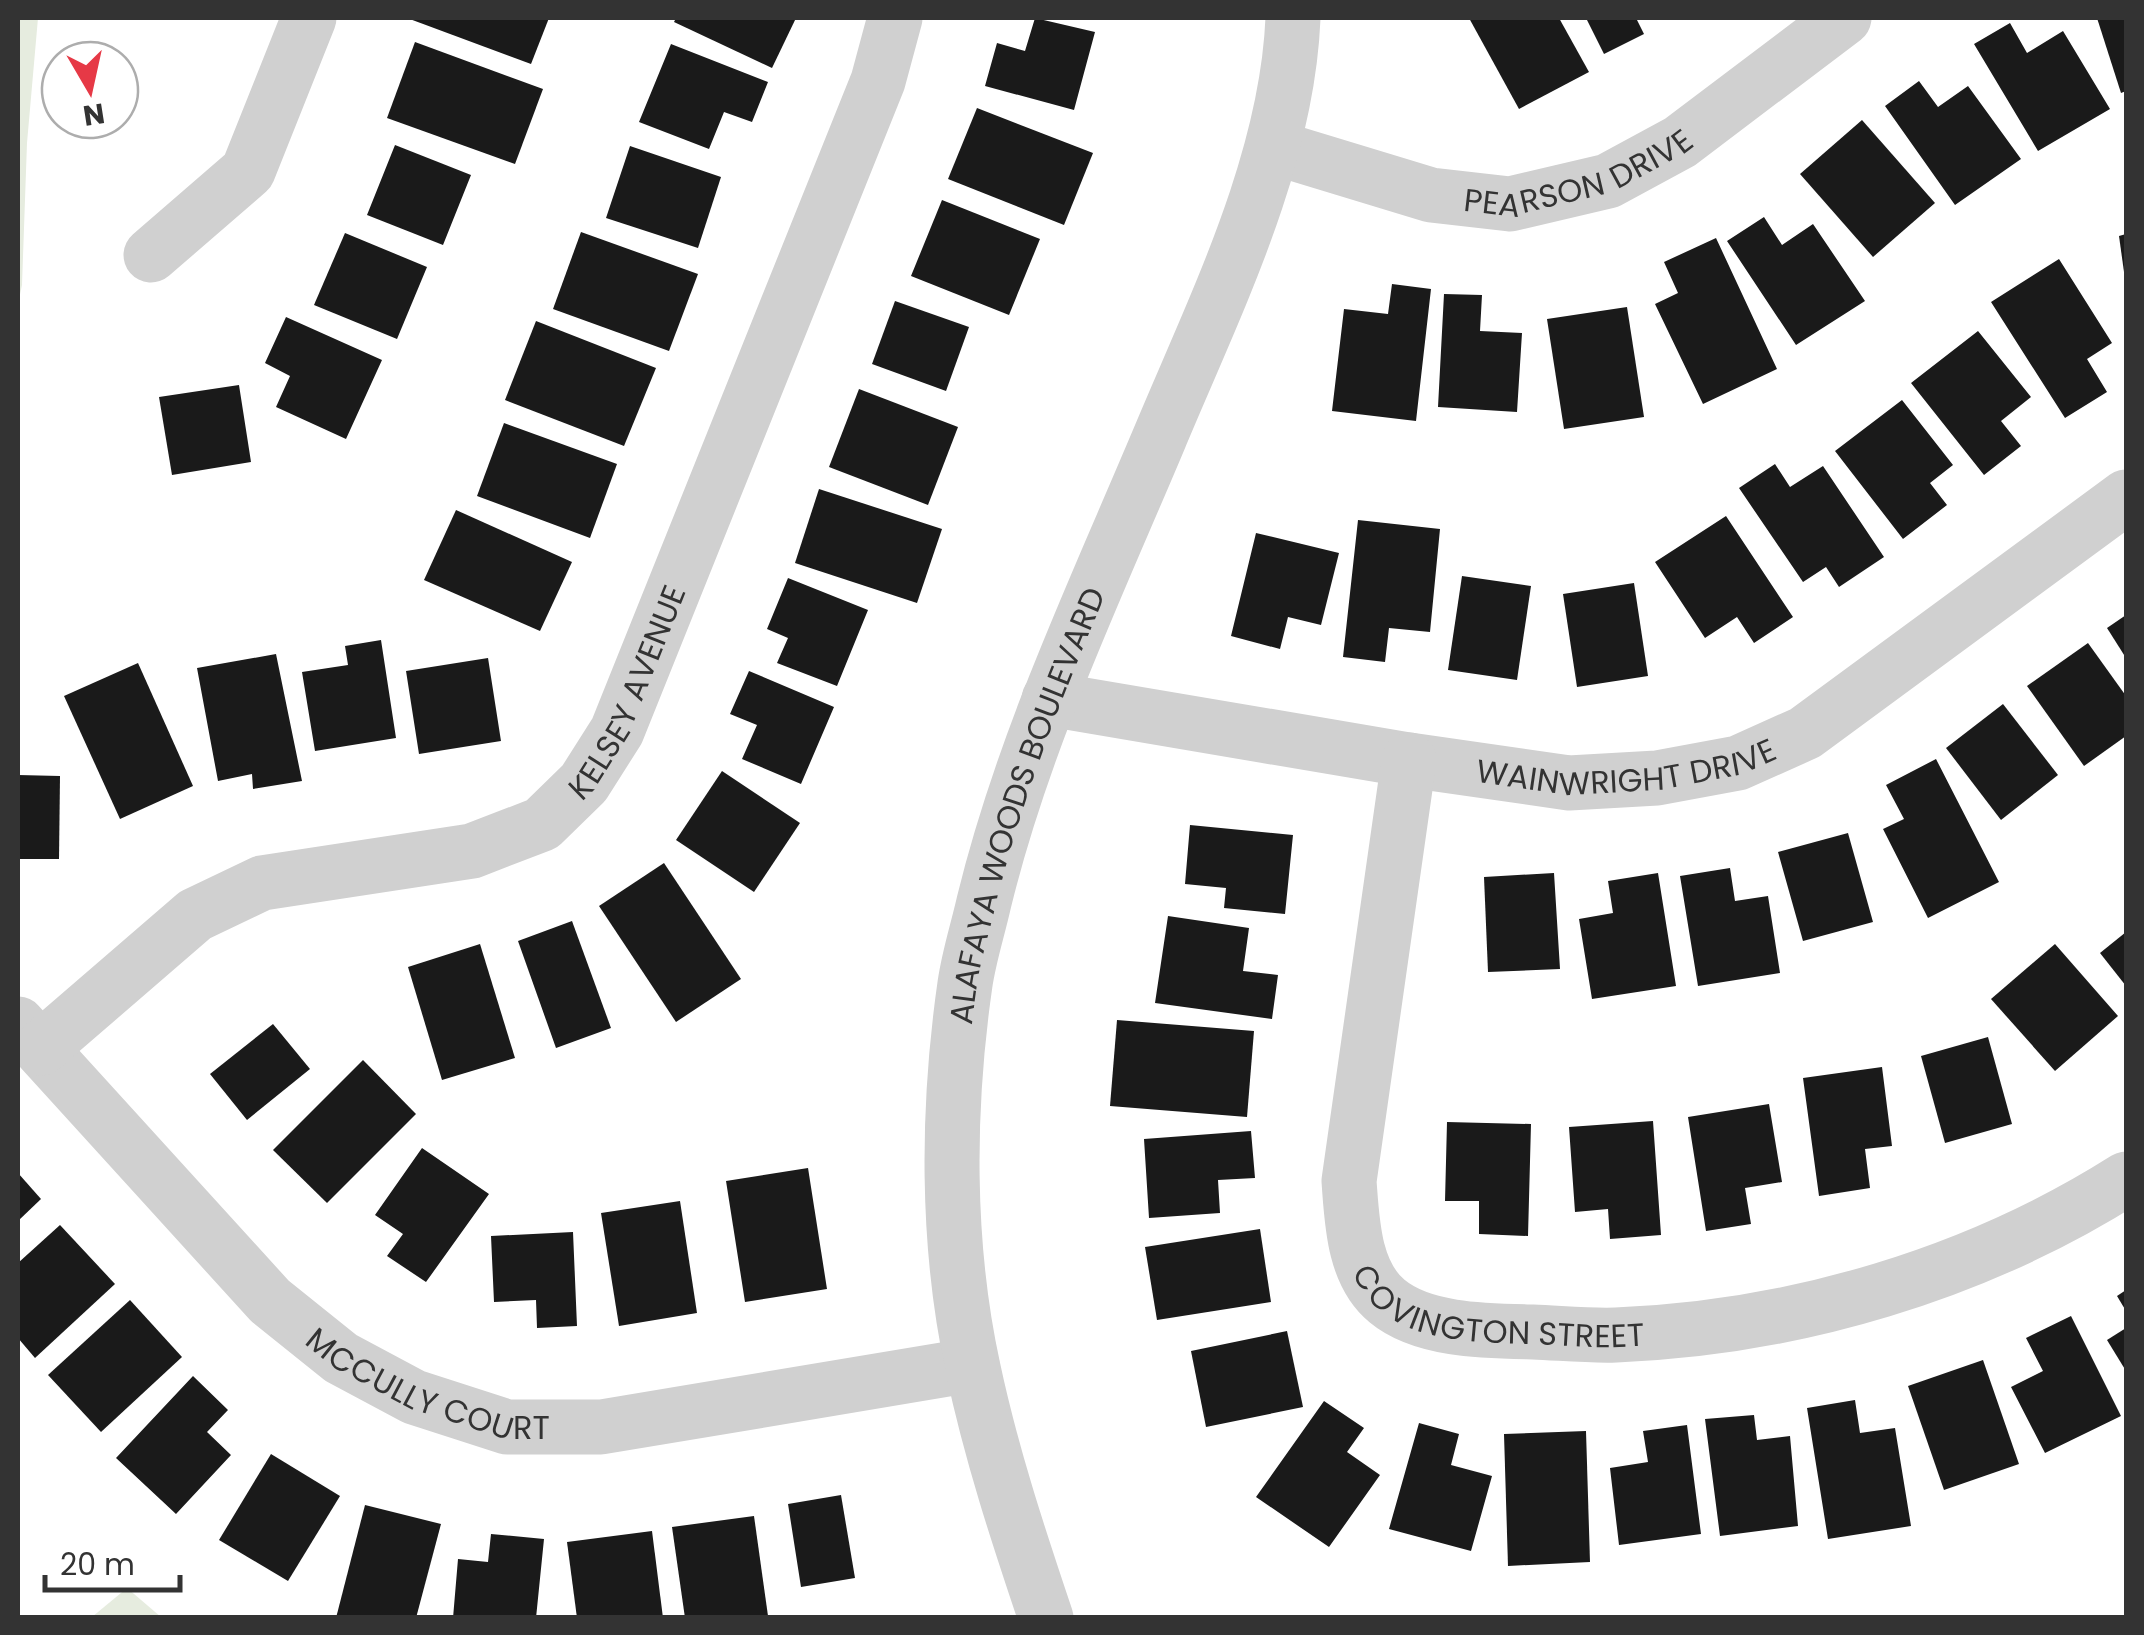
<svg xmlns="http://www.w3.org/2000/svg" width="2144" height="1635" viewBox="0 0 2144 1635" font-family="Poppins,sans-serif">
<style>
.green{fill:#e6ecdf}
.building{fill:#1a1a1a}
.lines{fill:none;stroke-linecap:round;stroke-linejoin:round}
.minor{stroke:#d0d0d0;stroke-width:55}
.labels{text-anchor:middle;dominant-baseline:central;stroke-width:10;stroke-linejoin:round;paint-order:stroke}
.street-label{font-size:32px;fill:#333;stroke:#fff}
</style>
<rect width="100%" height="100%" fill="#fff"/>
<!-- green -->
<g class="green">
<polygon points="18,18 38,18 27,143 22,285 18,304"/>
<polygon points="127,1588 161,1617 92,1617"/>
</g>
<!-- building -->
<g class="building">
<polygon points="407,18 549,18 531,64"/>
<polygon points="676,18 796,18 772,68 674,22"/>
<polygon points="1035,18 1095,32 1074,110 985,86 997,43 1025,51"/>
<polygon points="1469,18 1559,18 1589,72 1519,109"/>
<polygon points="1586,18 1636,18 1644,34 1604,54"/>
<polygon points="2097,18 2126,18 2126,91 2121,93"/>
<polygon points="2010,23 2027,53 2063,31 2110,109 2038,151 1974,44"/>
<polygon points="415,42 543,89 515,164 387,118"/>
<polygon points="671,44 768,82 752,122 724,112 709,149 639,122"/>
<polygon points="1919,81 1938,107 1968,86 2021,159 1955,205 1885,106"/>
<polygon points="977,108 1093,153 1064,225 948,179"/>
<polygon points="1862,120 1935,203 1873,257 1800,174"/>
<polygon points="395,145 471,175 443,245 367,215"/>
<polygon points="630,146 721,177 698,248 606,218"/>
<polygon points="942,200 1040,239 1009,315 911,276"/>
<polygon points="1764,217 1782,245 1813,224 1865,301 1796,345 1727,241"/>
<polygon points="581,232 698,274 669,351 553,309"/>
<polygon points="345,233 427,267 397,339 314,305"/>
<polygon points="2126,234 2126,272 2124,272 2119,236"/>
<polygon points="1716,238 1777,369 1703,404 1655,304 1678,293 1664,262"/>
<polygon points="2059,259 2112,343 2087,359 2107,392 2065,418 1991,302"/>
<polygon points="1392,284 1431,289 1416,421 1332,411 1344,309 1388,314"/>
<polygon points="1444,294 1482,295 1480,331 1522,333 1517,412 1438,407"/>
<polygon points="895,301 969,327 946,391 872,364"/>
<polygon points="1627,307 1644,417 1564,429 1547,319"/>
<polygon points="286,317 382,360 346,439 276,407 290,376 265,363"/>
<polygon points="536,321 656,368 624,446 505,400"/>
<polygon points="1978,331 2031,397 2001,421 2021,446 1984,475 1911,383"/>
<polygon points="239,385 251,462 172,475 159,397"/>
<polygon points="859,389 958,427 928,505 829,467"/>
<polygon points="1902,400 1953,465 1930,483 1947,505 1903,539 1835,451"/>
<polygon points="504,423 617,464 590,538 477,496"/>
<polygon points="1775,464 1790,487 1823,466 1884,557 1839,587 1826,567 1803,582 1739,488"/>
<polygon points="819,489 942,529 917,603 795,563"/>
<polygon points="456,510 572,562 540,631 424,580"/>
<polygon points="1726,516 1793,617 1754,643 1737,617 1705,638 1655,562"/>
<polygon points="1358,520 1440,529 1430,632 1389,628 1385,662 1343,657"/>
<polygon points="1256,533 1339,553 1321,625 1288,617 1280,649 1231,636"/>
<polygon points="1462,576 1531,586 1517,680 1448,670"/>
<polygon points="788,578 868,610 837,686 777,663 788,638 767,629"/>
<polygon points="1634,583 1648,676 1577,687 1563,594"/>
<polygon points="2126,615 2126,658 2107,628"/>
<polygon points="381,640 396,738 315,751 302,672 348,665 345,646"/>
<polygon points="2088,643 2126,696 2126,736 2084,766 2027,686"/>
<polygon points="276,654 302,781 253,789 252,774 218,781 197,668"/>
<polygon points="488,658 501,741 419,754 406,671"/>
<polygon points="138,663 193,786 120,819 64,696"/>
<polygon points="749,671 834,707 801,784 742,759 757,725 730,714"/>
<polygon points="2003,704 2058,775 2001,820 1946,748"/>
<polygon points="1936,759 1999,882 1928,918 1883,829 1904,819 1886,785"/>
<polygon points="722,771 800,823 754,892 676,840"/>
<polygon points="18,775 60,776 59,859 18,859"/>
<polygon points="1190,825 1293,835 1285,914 1224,908 1226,888 1185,884"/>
<polygon points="1848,833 1873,922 1803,941 1778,852"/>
<polygon points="664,863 741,979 676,1022 599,906"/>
<polygon points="1730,868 1735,901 1768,896 1780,973 1698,986 1680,876"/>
<polygon points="1554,873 1560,969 1488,972 1484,877"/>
<polygon points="1658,873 1676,986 1592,999 1579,919 1613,913 1608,881"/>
<polygon points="1168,916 1249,928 1243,971 1278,975 1272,1019 1155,1003"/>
<polygon points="572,921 611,1028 556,1048 518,941"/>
<polygon points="2126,932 2126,986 2100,953"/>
<polygon points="480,944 515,1058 442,1080 408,967"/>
<polygon points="2055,944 2118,1016 2055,1071 1991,999"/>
<polygon points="1117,1020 1254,1031 1247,1117 1110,1106"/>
<polygon points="273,1024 310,1069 247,1120 210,1074"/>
<polygon points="1988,1037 2012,1124 1945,1143 1921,1056"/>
<polygon points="363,1060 416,1114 327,1203 273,1150"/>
<polygon points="1882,1067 1892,1146 1865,1149 1870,1188 1819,1196 1803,1078"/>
<polygon points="1769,1104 1782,1182 1745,1188 1751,1224 1706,1231 1688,1117"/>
<polygon points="1653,1121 1661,1235 1610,1239 1608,1209 1575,1212 1569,1127"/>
<polygon points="1447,1122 1531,1124 1528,1236 1479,1234 1479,1201 1445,1201"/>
<polygon points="1251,1131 1255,1178 1218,1180 1220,1213 1149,1218 1144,1139"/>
<polygon points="422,1148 489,1194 426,1282 387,1256 403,1234 375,1215"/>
<polygon points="808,1168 827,1289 745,1302 726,1181"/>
<polygon points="18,1173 41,1199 18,1221"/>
<polygon points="680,1201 697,1313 619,1326 601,1213"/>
<polygon points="60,1225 115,1284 35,1358 18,1338 18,1263"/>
<polygon points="1260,1229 1271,1302 1157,1320 1145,1247"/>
<polygon points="573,1232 577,1326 537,1328 536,1300 494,1302 491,1236"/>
<polygon points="2126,1290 2126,1311 2117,1296"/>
<polygon points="130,1300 182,1357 101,1432 48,1375"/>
<polygon points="2071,1316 2121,1416 2045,1453 2011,1387 2043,1371 2026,1338"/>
<polygon points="2126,1328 2126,1371 2107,1340"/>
<polygon points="1287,1331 1303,1407 1206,1427 1191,1351"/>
<polygon points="1983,1360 2019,1464 1944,1490 1908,1386"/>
<polygon points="193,1376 228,1410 207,1432 231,1455 176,1514 116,1458"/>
<polygon points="1855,1400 1860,1433 1895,1428 1911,1526 1828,1539 1807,1408"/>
<polygon points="1324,1401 1364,1428 1347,1452 1380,1475 1329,1547 1256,1497"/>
<polygon points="1754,1415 1757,1440 1790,1436 1798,1526 1720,1536 1705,1419"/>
<polygon points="1419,1423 1459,1434 1451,1465 1492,1476 1471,1551 1389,1529"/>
<polygon points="1687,1425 1701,1534 1619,1545 1610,1468 1648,1462 1643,1431"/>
<polygon points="1586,1431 1590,1562 1508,1566 1504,1434"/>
<polygon points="271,1454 340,1496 288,1581 219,1540"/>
<polygon points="841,1495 855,1578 801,1587 788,1504"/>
<polygon points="365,1505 441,1524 416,1618 336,1618"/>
<polygon points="754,1516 768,1616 685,1618 672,1527"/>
<polygon points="652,1531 663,1618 577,1618 567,1542"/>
<polygon points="491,1534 544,1539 536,1618 453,1618 458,1559 488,1562"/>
</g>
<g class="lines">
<!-- minor -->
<g class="minor">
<path id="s1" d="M1273,147L1431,195L1510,204L1608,181L1680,142L1844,18"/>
<polyline points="151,255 248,171 309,18"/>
<path id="s2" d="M1049,699L1409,760L1569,783L1657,778L1738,763L1805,733L2126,497"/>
<path id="s3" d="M1409,760L1349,1181C1352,1220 1353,1273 1387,1301C1423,1331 1487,1331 1533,1332C1560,1333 1589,1336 1616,1335C1795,1328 1976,1274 2126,1179"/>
<path id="s4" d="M18,1024L270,1301L341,1358L414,1397L507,1427H601L972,1365"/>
<path id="s5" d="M41,1048L195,915L262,883L472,851L542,824L584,783L617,731L878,81L895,18"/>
<path id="s6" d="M1046,1618C1018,1535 991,1453 973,1368C946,1244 947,1109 965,984C969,956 978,929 984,902C1023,742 1095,591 1159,439C1214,307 1287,163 1293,18"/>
</g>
</g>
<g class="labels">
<!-- street labels -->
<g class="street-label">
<text stroke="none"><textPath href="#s1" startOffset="318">PEARSON DRIVE</textPath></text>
<text stroke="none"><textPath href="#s5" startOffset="725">KELSEY AVENUE</textPath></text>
<text stroke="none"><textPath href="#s2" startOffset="585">WAINWRIGHT DRIVE</textPath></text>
<text stroke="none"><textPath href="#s6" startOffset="835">ALAFAYA WOODS BOULEVARD</textPath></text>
<text stroke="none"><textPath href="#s3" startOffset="665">COVINGTON STREET</textPath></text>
<text stroke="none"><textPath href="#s4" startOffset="558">MCCULLY COURT</textPath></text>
</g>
</g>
<!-- border -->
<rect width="2144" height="1635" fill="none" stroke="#333333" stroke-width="40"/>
<!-- north arrow -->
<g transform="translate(90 90) rotate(171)"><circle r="48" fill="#ffffff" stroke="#adadad" stroke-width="2.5"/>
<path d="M0-8L18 38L0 25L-18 38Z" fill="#e63946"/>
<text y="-15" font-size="28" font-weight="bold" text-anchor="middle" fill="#333333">N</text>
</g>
<!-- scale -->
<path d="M45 1575v15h135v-15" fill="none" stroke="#333333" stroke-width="5"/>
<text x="60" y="1575" font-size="30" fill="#333333" stroke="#ffffff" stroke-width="8" paint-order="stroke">20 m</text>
</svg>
